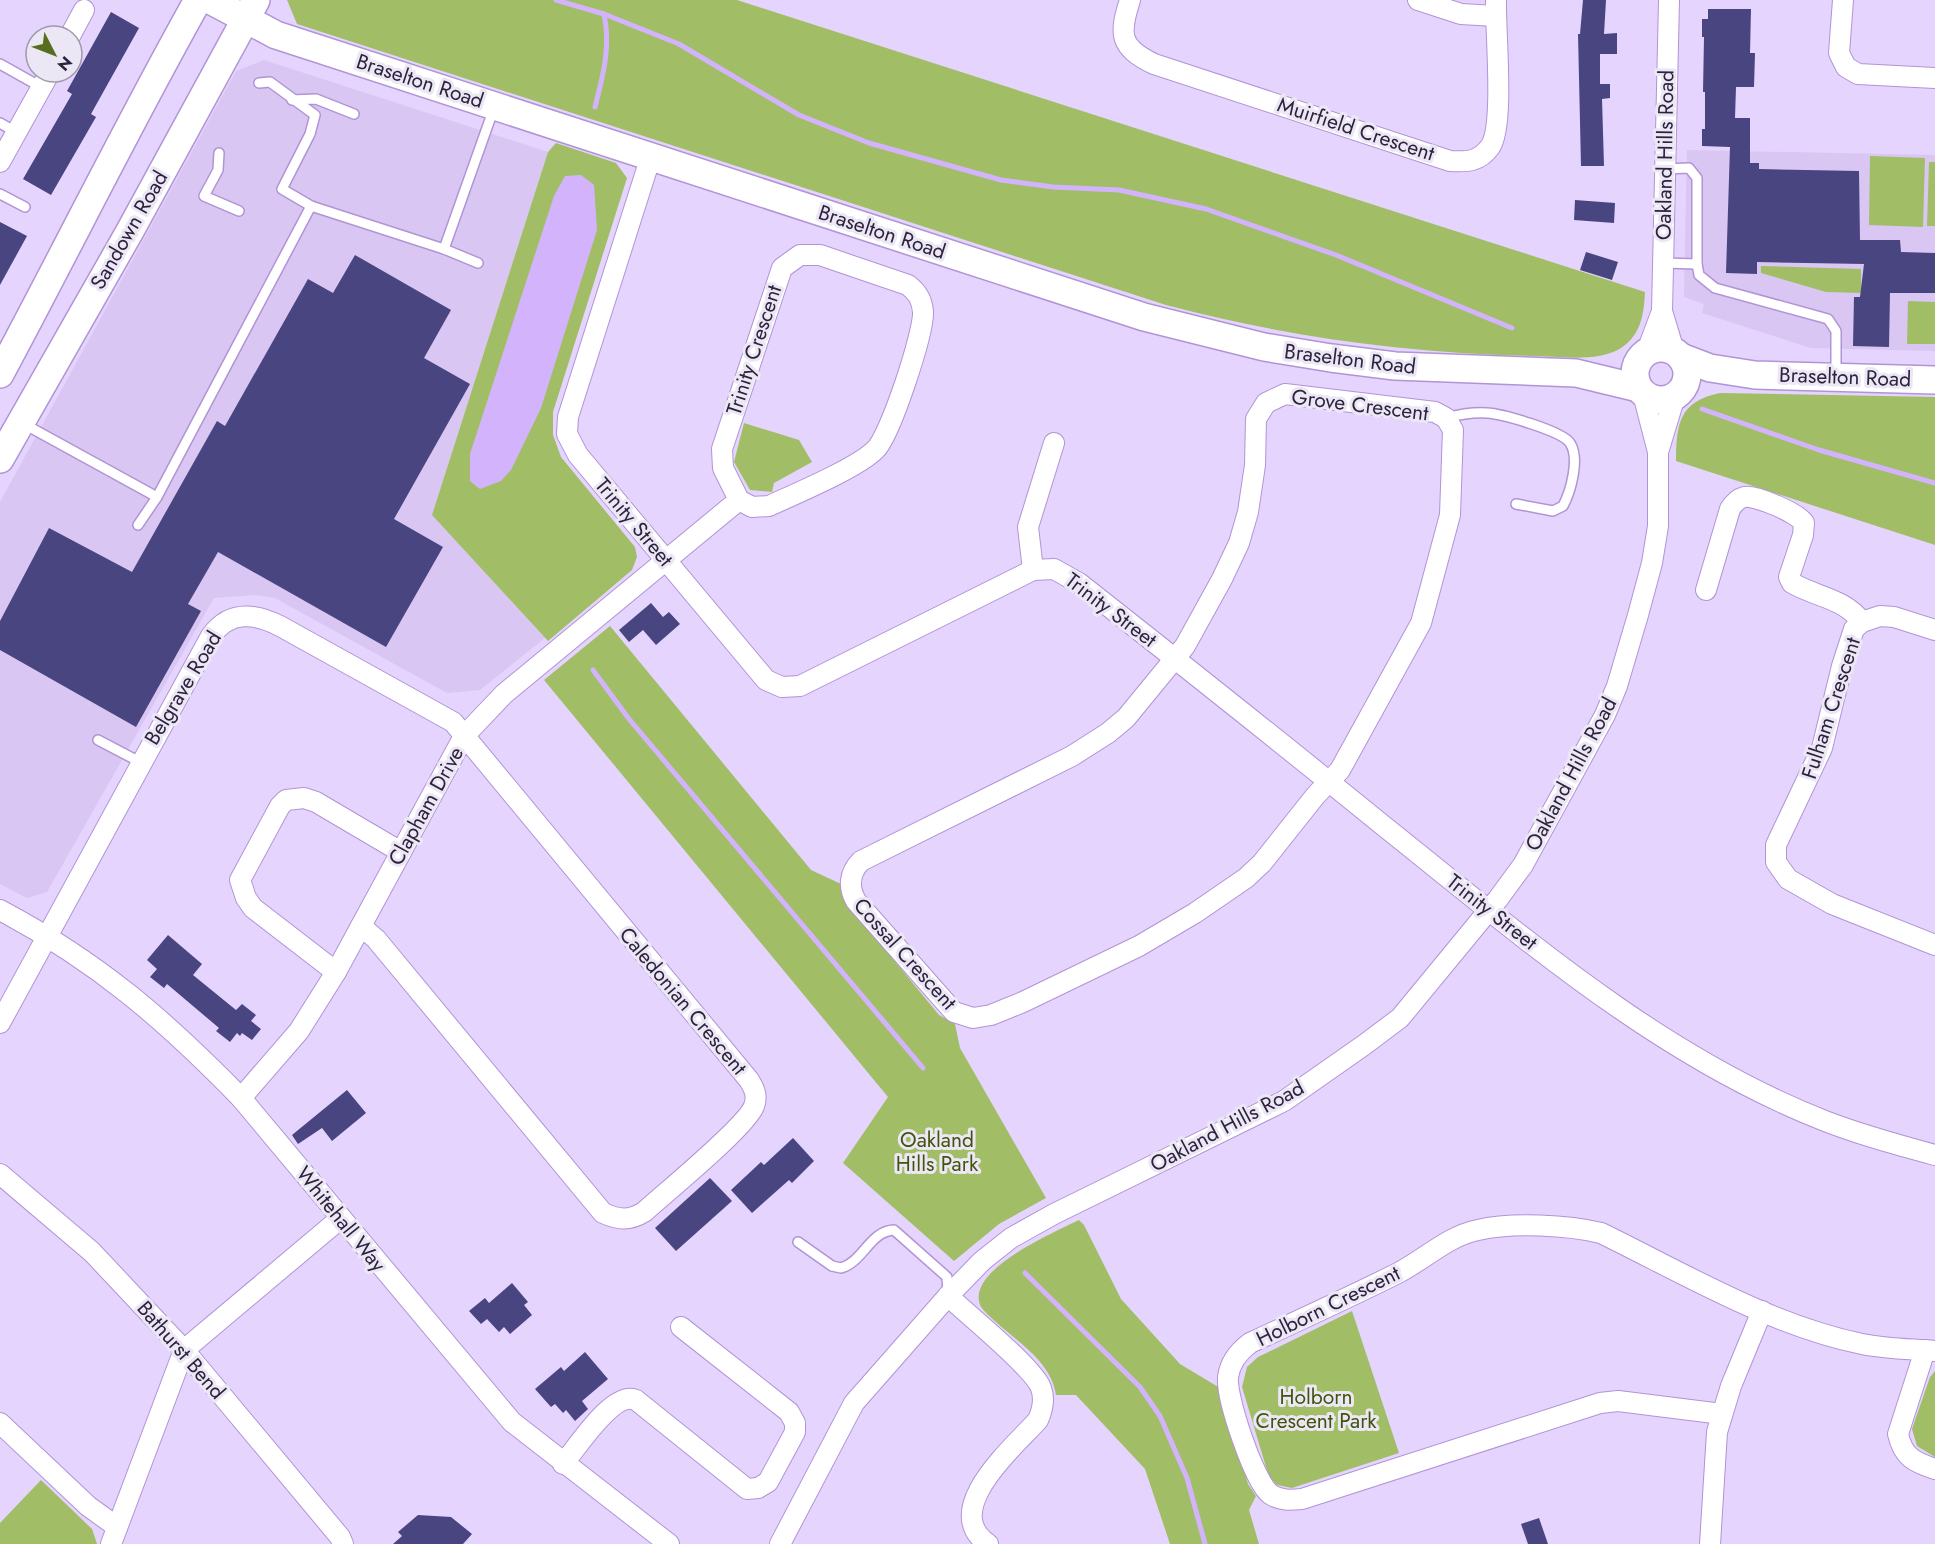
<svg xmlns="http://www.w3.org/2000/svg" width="1935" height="1544" viewBox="0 0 1935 1544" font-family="Jost,sans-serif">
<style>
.built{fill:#d9c6f2}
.green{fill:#a1be66}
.water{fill:#d3b4fc}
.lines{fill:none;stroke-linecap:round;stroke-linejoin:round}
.stream{stroke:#d3b4fc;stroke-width:5}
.building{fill:#484581}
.lane-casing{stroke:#b194d6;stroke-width:12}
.street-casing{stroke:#b194d6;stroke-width:22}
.secondary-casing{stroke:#b194d6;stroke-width:30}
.lane{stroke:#fff;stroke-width:9}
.street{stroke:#fff;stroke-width:20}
.secondary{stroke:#fff;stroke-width:27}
.labels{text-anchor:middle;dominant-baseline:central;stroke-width:6;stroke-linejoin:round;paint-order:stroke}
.street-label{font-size:21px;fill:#2e233d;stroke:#ece7f5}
.park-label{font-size:21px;fill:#41540b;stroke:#ece7f5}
</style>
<rect width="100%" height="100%" fill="#e5d4fd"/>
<!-- built -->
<g class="built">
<polygon points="264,60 548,152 432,515 545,638 480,690 447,693 275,598 256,595 214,598 47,892 27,898 0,884 0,502 236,71"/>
<polygon points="1687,150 1935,155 1935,351 1811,348 1702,313 1704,304 1684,297"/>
</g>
<!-- green -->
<g class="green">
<path d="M287,0H737L1645,292C1644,314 1641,335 1621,348C1597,363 1558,356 1531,356C1406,353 1287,337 1166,305L297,24Z"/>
<polygon points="556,143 616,163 627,178 553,412 553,435 561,457 635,547 637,557 632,570 548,641 432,515 548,152"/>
<polygon points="1870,156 1925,158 1923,227 1869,225"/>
<polygon points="1929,162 1935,162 1935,226 1927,226"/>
<polygon points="1761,266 1861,269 1861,293 1826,292 1761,273"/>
<polygon points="1908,301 1935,302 1935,344 1907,344"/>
<path d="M1720,393L1935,397V545L1676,461C1676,425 1679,401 1720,393Z"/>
<polygon points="744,423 799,440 812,462 774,483 772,492 750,490 734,462"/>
<polygon points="610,626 811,870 841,884 847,903 939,1015 955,1024 960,1048 1046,1198 999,1224 954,1261 843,1163 888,1097 544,680"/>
<path d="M1079,1220L1084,1225L1121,1299L1180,1364L1220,1388L1248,1484L1256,1496L1249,1510L1259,1544H1170L1145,1469L1076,1395H1056C1051,1356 1004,1335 981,1307C963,1271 1053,1233 1079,1220Z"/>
<polygon points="1352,1311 1399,1453 1292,1488 1277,1485 1269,1477 1242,1387 1247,1367 1258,1357"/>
<polygon points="1935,1371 1935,1457 1917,1446 1912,1429 1930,1377"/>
<polygon points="41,1480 92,1529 97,1544 0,1544 0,1523"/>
</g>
<!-- water -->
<polygon class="water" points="581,175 594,185 597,230 541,408 511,470 501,481 480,489 470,481 470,454 554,196 565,176"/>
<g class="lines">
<!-- stream -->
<g class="stream">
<polyline points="556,0 604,14 679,44 799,115 869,143 1001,180 1053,187 1119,190 1206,209 1336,255 1512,328"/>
<path d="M595,107C603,75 611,47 604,14"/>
<polyline points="1702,409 1819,450 1935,483"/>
<polyline points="593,670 629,719 923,1068"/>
<polyline points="1025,1273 1140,1387 1160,1416 1187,1478 1205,1544"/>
</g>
</g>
<!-- building -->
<g class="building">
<polygon points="1583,0 1606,0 1604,34 1617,33 1617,54 1600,54 1600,84 1610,84 1610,98 1602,99 1604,166 1581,166 1578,34 1580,34"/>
<polygon points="1708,9 1751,9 1750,53 1755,53 1754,87 1736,87 1735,118 1750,118 1750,163 1759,163 1759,169 1859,171 1860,240 1900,240 1901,252 1935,253 1935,293 1890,293 1889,347 1853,346 1854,297 1860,297 1864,264 1757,262 1757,274 1726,273 1730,147 1702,146 1702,129 1705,129 1705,92 1703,92 1704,37 1702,37 1702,19 1708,19"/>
<polygon points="111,12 139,28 91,114 96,117 51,195 23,179 72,94 67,91"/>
<polygon points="1575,200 1615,203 1614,223 1574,220"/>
<polygon points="0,222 27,236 0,285"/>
<polygon points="1586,252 1618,262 1612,280 1580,270"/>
<polygon points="355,255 451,310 424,358 470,384 394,519 443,547 386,647 218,552 188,604 201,611 136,727 0,650 0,621 49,528 132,572 217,421 225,426 308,279 333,293"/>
<polygon points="651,603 663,617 669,612 680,624 656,645 643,630 629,642 619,630"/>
<polygon points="168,935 202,964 193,975 236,1010 242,1004 256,1015 251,1021 261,1029 252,1040 242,1033 240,1036 237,1033 230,1042 216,1031 219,1028 167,984 164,988 150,977 157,969 147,960"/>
<polygon points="347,1090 366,1113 332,1141 322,1128 298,1144 292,1135"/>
<polygon points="793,1138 814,1161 792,1183 789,1180 752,1213 731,1190 761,1162 764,1165"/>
<polygon points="710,1178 732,1201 676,1251 655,1228"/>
<polygon points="512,1283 528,1302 524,1305 532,1315 510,1334 504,1327 499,1332 487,1319 481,1324 469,1311 485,1298 489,1303"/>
<polygon points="585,1352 608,1379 582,1401 588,1409 575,1421 566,1410 563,1413 555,1404 551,1407 535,1389 561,1367 564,1371"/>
<polygon points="418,1515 451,1517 472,1534 463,1544 393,1544 402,1536 398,1532"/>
<polygon points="1539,1518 1548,1544 1528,1544 1521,1524"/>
</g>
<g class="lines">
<!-- lane casing -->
<g class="lane-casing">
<g id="lane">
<polyline points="0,64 41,87"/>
<polyline points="259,83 270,82 315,115 310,134 282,189 311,206"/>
<polyline points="292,100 316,99 354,114"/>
<polyline points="0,123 16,132"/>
<polyline points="219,153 218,170 204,196 239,211"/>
<polyline points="1664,169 1689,168 1697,178 1697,264 1699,275 1715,288 1828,319 1836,331 1836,375"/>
<polyline points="0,194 25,207"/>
<polyline points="444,249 478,263"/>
<polyline points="1663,263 1697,264"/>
<path d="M1446,418C1461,414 1472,412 1487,413C1503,414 1562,431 1570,443C1580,458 1571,491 1563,506L1553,511L1516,504"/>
<polyline points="24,424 157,497"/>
<polyline points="138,525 157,497 311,206 444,249 494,108"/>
<polyline points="98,740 140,762"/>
<path d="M798,1242L832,1266L841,1268C863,1262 870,1231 894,1230L947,1277L948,1295"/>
</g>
</g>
<!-- street casing -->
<g class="street-casing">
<g id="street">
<path d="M1130,0C1119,34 1119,47 1154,64L1450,161C1467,162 1479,162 1490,147C1505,126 1495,30 1496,0"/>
<polyline points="1418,0 1461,14 1496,16"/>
<polyline points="1669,0 1662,311 1674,351"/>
<polyline points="1843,0 1839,53 1846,67 1858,74 1935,78"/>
<polyline points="70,36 84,10"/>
<path d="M651,156L568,417L567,434L578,455L766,680L782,687L800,686L1033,570L1054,569L1079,583C1182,664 1284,745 1385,827C1523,937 1659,1056 1825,1121C1861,1135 1898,1145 1935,1155"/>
<polyline points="0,162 50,72"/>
<polyline points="1647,351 1662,311"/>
<path d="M1285,394L1435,412L1446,418L1453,430L1450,515L1421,623L1340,770L1316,795L1262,863L1246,878L1195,913L1139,946L1023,1002L991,1015L973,1018L954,1012L856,901C848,887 849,873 861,861L1072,756L1108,733L1126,718L1185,646L1222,579L1239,543L1248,512L1255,465L1256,419L1266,403Z"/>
<polyline points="1658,452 1675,396"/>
<polyline points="1033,570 1028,527 1054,443"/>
<path d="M1706,590L1730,509C1733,504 1737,499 1744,497C1756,495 1798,513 1804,523L1803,535L1789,577L1792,583C1816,597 1844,598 1862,622"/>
<polyline points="1935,630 1894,617 1880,616 1862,622 1854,629 1842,666 1822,748 1776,845 1776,862 1788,879 1832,904 1935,945"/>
<path d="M0,910C98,962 164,1019 241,1098L512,1422L669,1544"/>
<polyline points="336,972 253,908 246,898 240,880 280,806 286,800 304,798 316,802 401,852"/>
<path d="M0,1023L211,636C230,610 254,613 280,626L453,722L749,1080C754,1088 758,1096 754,1106C747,1126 665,1193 644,1212C629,1221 619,1220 603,1213L376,939L361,926"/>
<path d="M241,1098L299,1031L336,972L464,736L504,694L739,500L723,468L722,449L782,268L800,255H820L908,285C917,292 922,299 923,312C924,332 890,437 875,450C857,468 795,494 769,506L752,507L739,500"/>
<polyline points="0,1174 92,1252 123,1285 184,1350 340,1537 343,1544"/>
<path d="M948,1296C967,1314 1034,1368 1041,1388C1045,1399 1043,1409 1038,1420C1014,1447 939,1510 988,1544"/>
<path d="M1925,1350L1898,1434C1903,1457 1914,1462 1935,1469"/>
<path d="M1722,1414L1618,1401L1600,1403L1302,1499C1291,1500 1280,1501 1270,1494C1254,1481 1226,1398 1228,1377C1230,1362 1238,1352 1250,1343C1300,1320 1350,1297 1398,1273C1425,1259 1448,1236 1478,1230C1512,1222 1568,1225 1601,1233C1685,1274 1770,1325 1862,1344C1886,1349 1911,1349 1935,1351"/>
<polyline points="0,1423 88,1506 117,1527"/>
<path d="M563,1464C577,1448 613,1390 636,1400L747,1489L758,1488L768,1482L795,1432V1423L789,1412L681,1327"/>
<polyline points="111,1544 184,1350 341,1218"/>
<polyline points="780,1544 854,1403 948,1296 982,1261 1011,1238 1054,1214 1284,1101 1364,1045 1400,1018 1498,899 1523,865 1605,715 1617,686 1638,615 1652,563 1658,526 1658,452 1643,394"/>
<polyline points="1710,1544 1717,1432 1731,1386 1762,1311"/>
</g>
</g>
<!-- secondary casing -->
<g class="secondary-casing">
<g id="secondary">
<polyline points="210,0 276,35 1144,317 1264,347 1331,358 1395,366 1576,373 1638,388"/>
<circle cx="1661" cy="374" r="26"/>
<polyline points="1681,357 1710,368 1755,375 1935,380"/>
<path d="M0,374C67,249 129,123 198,0"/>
<polyline points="0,459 130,231 256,0"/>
</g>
</g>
<!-- lane -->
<use href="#lane" class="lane"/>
<!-- street -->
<use href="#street" class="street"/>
<!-- secondary -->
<use href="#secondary" class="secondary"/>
</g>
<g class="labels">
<!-- street labels -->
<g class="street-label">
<text transform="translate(420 81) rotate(18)">Braselton Road</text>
<text transform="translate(1356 129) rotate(18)">Muirfield Crescent</text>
<text transform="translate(1665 155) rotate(-89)">Oakland Hills Road</text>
<text transform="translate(129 230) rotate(-60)">Sandown Road</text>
<text transform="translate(882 232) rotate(18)">Braselton Road</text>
<text transform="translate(754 350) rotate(-72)">Trinity Crescent</text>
<text transform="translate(1350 359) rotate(7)">Braselton Road</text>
<text transform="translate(1845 377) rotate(2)">Braselton Road</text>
<text transform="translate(1360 405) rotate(7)">Grove Crescent</text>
<text transform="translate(634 522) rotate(50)">Trinity Street</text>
<text transform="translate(1111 610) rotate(37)">Trinity Street</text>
<text transform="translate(183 688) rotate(-59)">Belgrave Road</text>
<text transform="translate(1831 708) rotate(-72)">Fulham Crescent</text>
<text transform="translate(1571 774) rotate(-62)">Oakland Hills Road</text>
<text transform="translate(426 806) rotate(-61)">Clapham Drive</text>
<text transform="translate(1492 912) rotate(38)">Trinity Street</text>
<text transform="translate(905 954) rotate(48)">Cossal Crescent</text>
<text transform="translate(683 1001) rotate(50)">Caledonian Crescent</text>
<text transform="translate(1227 1126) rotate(-28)">Oakland Hills Road</text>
<text transform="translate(341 1219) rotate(51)">Whitehall Way</text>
<text transform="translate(1328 1306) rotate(-26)">Holborn Crescent</text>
<text transform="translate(181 1350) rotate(49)">Bathurst Bend</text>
</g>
<!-- park labels -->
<g class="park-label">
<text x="937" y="1140">Oakland<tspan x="937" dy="24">Hills Park</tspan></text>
<text x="1316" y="1397">Holborn<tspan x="1316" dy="24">Crescent Park</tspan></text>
</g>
</g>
<!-- north arrow -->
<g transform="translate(54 54) rotate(132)"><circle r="28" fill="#ece7f5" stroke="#a099ab" stroke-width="1.5"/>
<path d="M0-4.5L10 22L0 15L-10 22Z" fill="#576e1e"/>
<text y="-9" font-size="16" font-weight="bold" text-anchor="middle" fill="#2e233d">N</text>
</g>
</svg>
